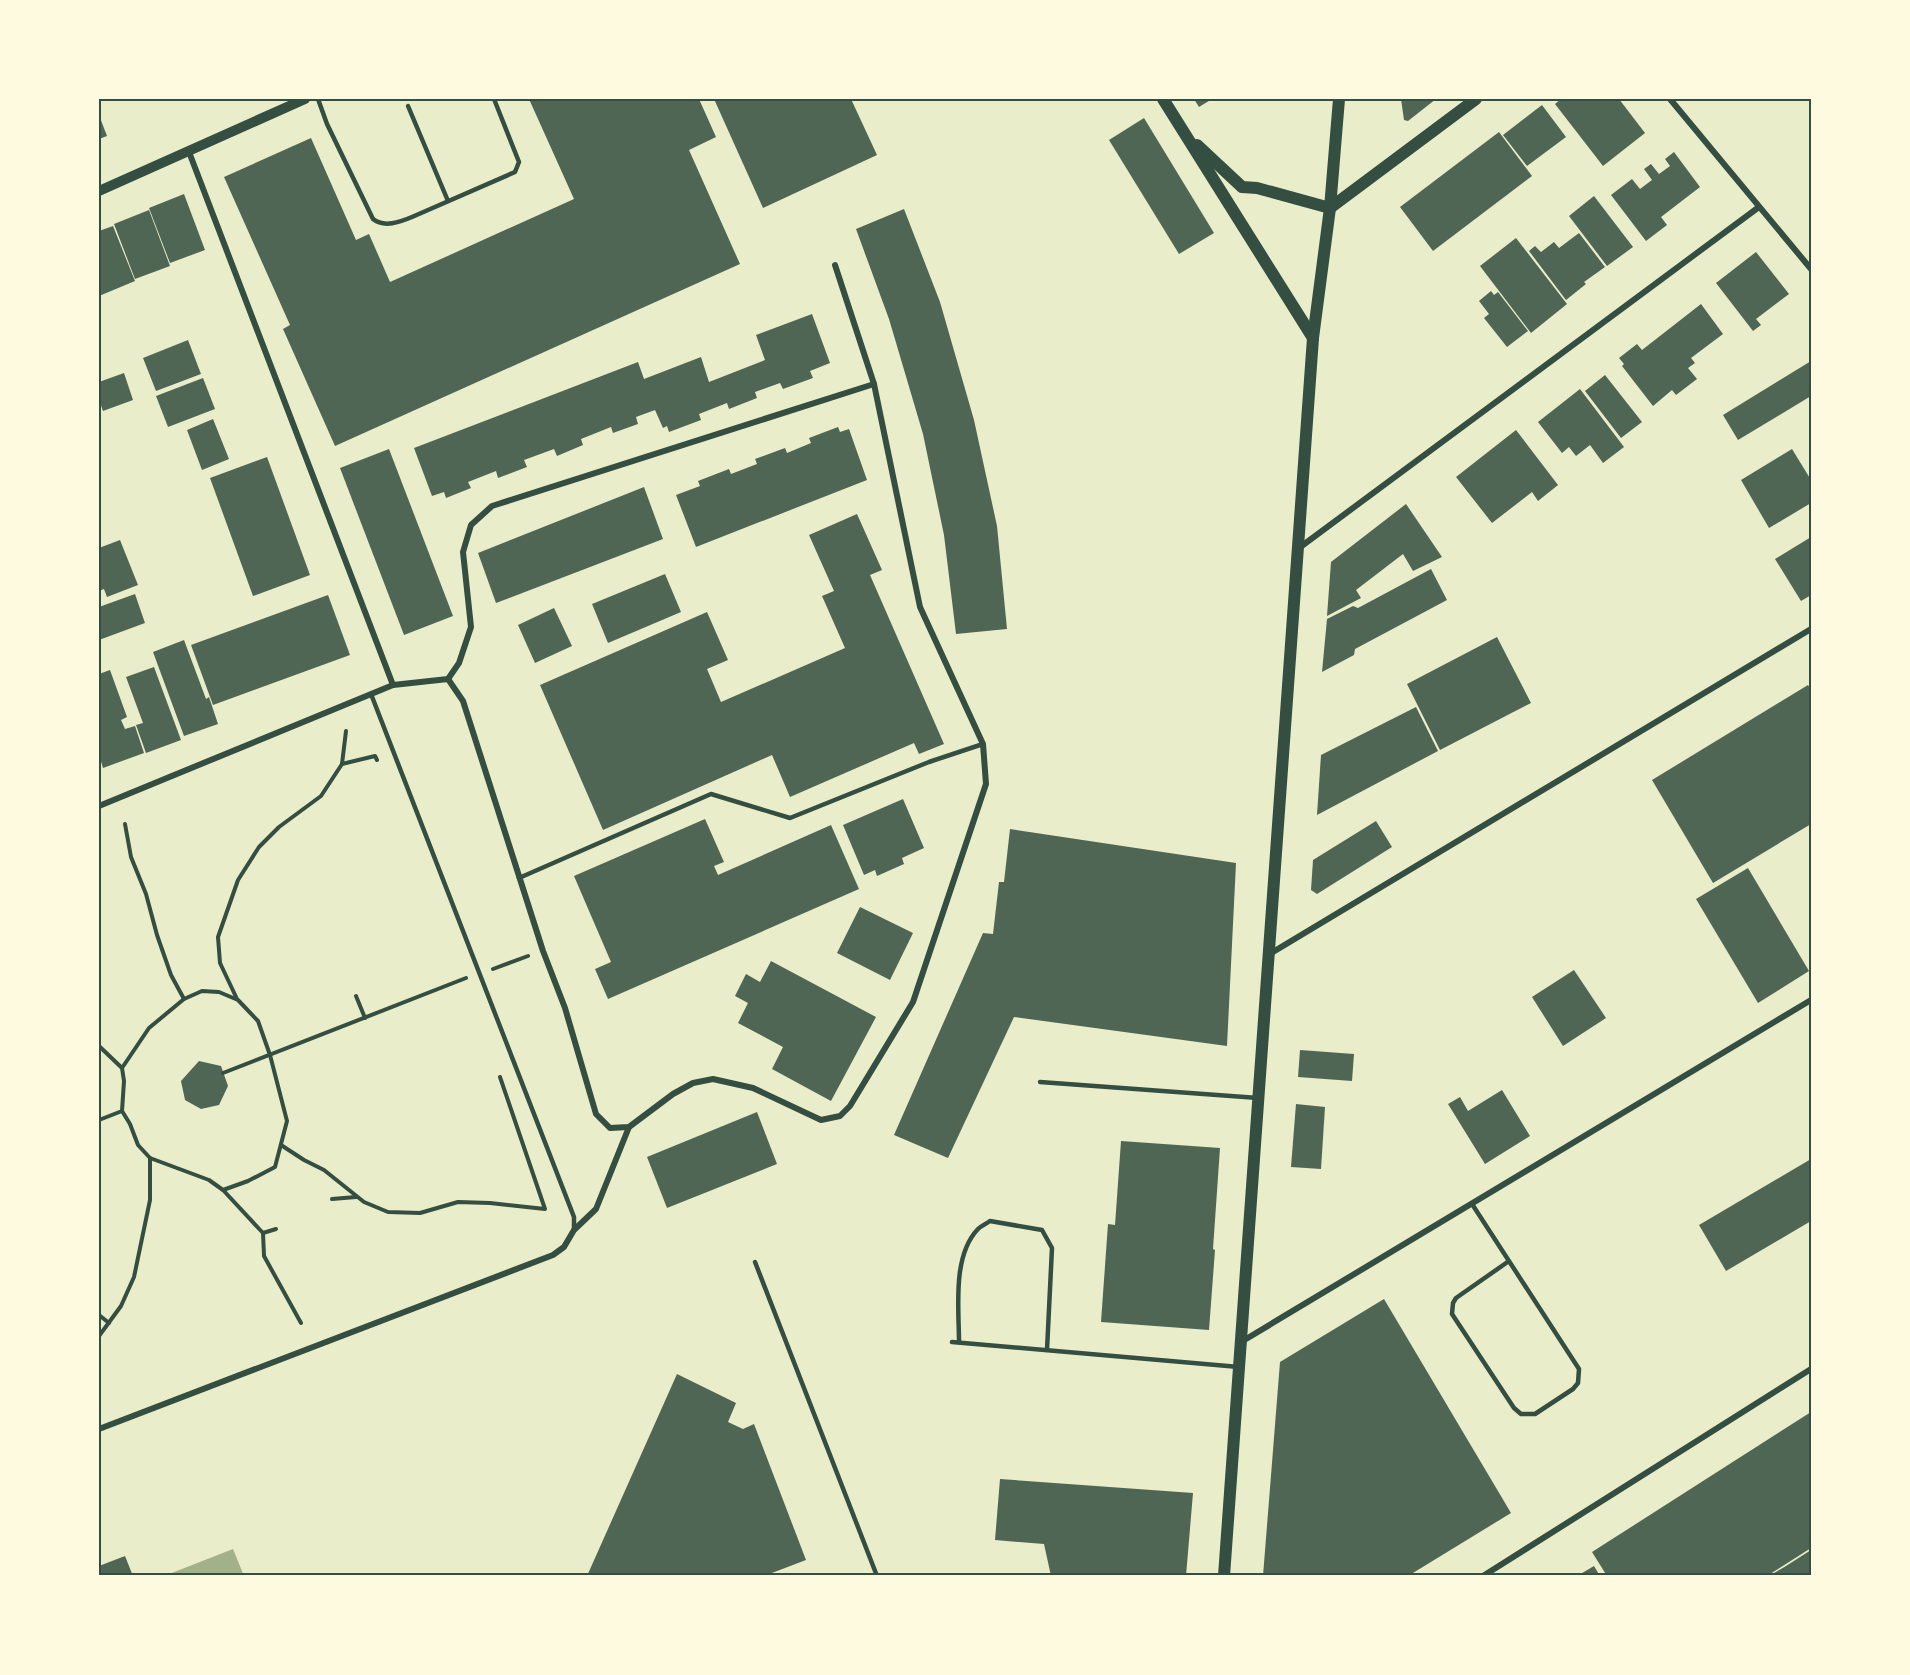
<svg xmlns="http://www.w3.org/2000/svg" width="1910" height="1675" viewBox="0 0 1910 1675" font-family="'PT Sans Narrow',sans-serif">
<style>
.water{fill:#a3b18a}
.building{fill:#4f6655}
.lines{fill:none;stroke-linecap:round;stroke-linejoin:round}
.path{stroke:#344e41;stroke-width:4}
.service{stroke:#344e41;stroke-width:4.5}
.minor{stroke:#344e41;stroke-width:6}
.tertiary{stroke:#344e41;stroke-width:10}
.secondary{stroke:#344e41;stroke-width:12}
.neatline{fill:none;stroke:#344e41;stroke-width:2}
</style>
<rect width="100%" height="100%" fill="#e9edc9"/>
<!-- water -->
<polygon class="water" points="233,1549 244,1576 164,1576"/>
<!-- building -->
<g class="building">
<polygon points="529,99 699,99 716,137 689,150 740,264 335,446 283,329 290,325 224,177 311,138 356,240 369,234 390,282 574,199"/>
<polygon points="714,99 851,99 877,155 763,208"/>
<polygon points="1194,99 1212,99 1199,107"/>
<polygon points="1401,99 1436,99 1408,121 1404,120"/>
<polygon points="1561,99 1619,99 1645,133 1603,166 1555,104"/>
<polygon points="1542,105 1566,137 1527,166 1503,135"/>
<polygon points="99,115 107,136 99,139"/>
<polygon points="1144,118 1214,233 1179,254 1109,140"/>
<polygon points="1499,132 1532,176 1433,251 1400,207"/>
<polygon points="1674,152 1700,187 1661,217 1667,225 1646,241 1611,195 1632,179 1640,189 1652,180 1644,169 1651,164 1659,174 1670,166 1665,159"/>
<polygon points="184,194 205,250 170,263 149,208"/>
<polygon points="1594,196 1633,247 1607,266 1569,216"/>
<polygon points="904,209 940,302 974,420 997,526 1007,629 956,634 944,535 923,434 889,319 856,229"/>
<polygon points="149,210 170,266 135,279 114,224"/>
<polygon points="113,226 135,281 99,296 99,231"/>
<polygon points="1579,233 1605,267 1584,282 1586,284 1566,300 1529,251 1535,246 1541,252 1554,242 1559,248"/>
<polygon points="1516,238 1567,304 1531,333 1480,266"/>
<polygon points="1756,252 1789,294 1756,319 1761,325 1753,331 1716,283"/>
<polygon points="1491,291 1494,295 1498,292 1528,331 1507,347 1484,318 1489,314 1479,301"/>
<polygon points="1701,304 1723,334 1691,358 1695,363 1688,368 1697,379 1676,395 1672,390 1653,406 1622,366 1624,364 1619,358 1637,344 1642,350"/>
<polygon points="812,314 830,363 810,371 813,378 783,389 780,383 755,392 757,398 729,409 727,403 699,414 701,420 669,432 667,426 663,428 655,410 636,417 638,424 613,433 611,427 581,439 583,445 557,456 554,449 524,460 527,467 498,478 496,471 468,482 471,488 446,498 444,492 432,496 414,448 638,362 644,379 701,357 709,382 765,360 756,335"/>
<polygon points="188,340 201,374 156,391 143,358"/>
<polygon points="1811,361 1811,396 1738,440 1723,415"/>
<polygon points="124,373 133,400 103,411 99,400 99,382"/>
<polygon points="1605,375 1642,422 1621,438 1585,391"/>
<polygon points="203,378 215,409 168,427 156,396"/>
<polygon points="1580,389 1624,447 1603,463 1590,445 1576,456 1569,447 1562,453 1538,422"/>
<polygon points="213,419 229,459 202,470 187,430"/>
<polygon points="838,427 840,432 849,429 867,480 696,547 676,495 700,486 698,481 729,469 731,474 757,464 755,459 785,448 787,453 811,443 809,438"/>
<polygon points="1516,430 1558,485 1538,501 1532,492 1492,523 1456,477"/>
<polygon points="389,449 453,616 404,635 340,468"/>
<polygon points="1792,449 1811,480 1811,503 1769,528 1741,480"/>
<polygon points="267,457 310,575 253,596 210,478"/>
<polygon points="644,487 663,539 496,603 478,553"/>
<polygon points="1406,504 1442,557 1413,571 1403,554 1356,590 1361,598 1327,616 1331,562"/>
<polygon points="857,514 882,570 870,575 944,744 919,754 914,743 790,797 772,755 603,830 540,685 707,612 728,660 707,669 721,702 845,648 822,596 834,591 809,535"/>
<polygon points="1811,537 1811,595 1801,601 1775,559"/>
<polygon points="120,540 138,585 107,597 104,589 99,591 99,548"/>
<polygon points="1431,569 1447,600 1355,649 1354,655 1322,672 1327,619 1353,606 1358,608"/>
<polygon points="665,574 681,612 608,643 592,604"/>
<polygon points="135,594 145,623 99,640 99,607"/>
<polygon points="328,595 350,655 213,705 191,645"/>
<polygon points="554,608 572,646 535,663 518,625"/>
<polygon points="1497,637 1531,703 1440,750 1407,684"/>
<polygon points="184,640 206,699 209,697 218,724 184,736 153,652"/>
<polygon points="154,667 181,740 146,753 136,725 143,723 126,677"/>
<polygon points="110,670 127,717 121,720 125,729 135,726 144,753 103,768 99,755 99,674"/>
<polygon points="1808,685 1811,690 1811,824 1713,883 1652,780"/>
<polygon points="1416,707 1438,751 1317,815 1321,755"/>
<polygon points="903,799 924,848 902,858 904,864 877,876 875,870 864,875 843,825"/>
<polygon points="705,819 724,862 714,866 718,875 831,825 859,889 608,999 595,969 611,962 574,876"/>
<polygon points="1376,821 1392,847 1317,894 1311,890 1313,860"/>
<polygon points="1010,829 1236,863 1227,1046 1014,1017 948,1158 894,1135 983,933 993,934 999,882 1004,882"/>
<polygon points="1748,868 1809,971 1758,1003 1696,899"/>
<polygon points="860,907 913,933 890,980 837,953"/>
<polygon points="771,961 876,1017 831,1101 772,1069 783,1047 738,1023 748,1003 735,996 746,974 760,982"/>
<polygon points="1574,970 1606,1018 1563,1046 1532,997"/>
<polygon points="1300,1050 1354,1054 1352,1081 1298,1077"/>
<polygon points="199,1061 221,1066 228,1086 219,1105 201,1109 185,1100 181,1081"/>
<polygon points="1502,1090 1530,1136 1485,1164 1448,1104 1460,1097 1468,1111"/>
<polygon points="1296,1104 1325,1107 1321,1169 1291,1167"/>
<polygon points="757,1112 777,1164 667,1208 647,1157"/>
<polygon points="1121,1141 1220,1148 1213,1249 1215,1250 1209,1330 1101,1322 1108,1224 1115,1225"/>
<polygon points="1811,1159 1811,1221 1726,1271 1699,1225"/>
<polygon points="1384,1299 1511,1513 1408,1576 1263,1576 1280,1362"/>
<polygon points="677,1374 736,1403 728,1422 743,1429 754,1424 806,1560 764,1576 587,1576"/>
<polygon points="1811,1412 1811,1548 1767,1576 1607,1576 1592,1552"/>
<polygon points="1000,1479 1193,1493 1186,1576 1051,1576 1044,1544 995,1540"/>
<polygon points="1811,1550 1811,1576 1769,1576 1786,1566"/>
<polygon points="125,1556 133,1576 99,1576 99,1566"/>
<polygon points="1594,1566 1600,1576 1577,1576"/>
</g>
<g class="lines">
<!-- path -->
<g class="path">
<polyline points="342,764 375,756 377,760"/>
<polyline points="125,824 131,857 146,894 157,935 171,975 184,999"/>
<polyline points="493,969 528,956"/>
<polyline points="356,996 365,1018"/>
<polyline points="237,999 220,963 218,937 238,880 259,847 279,827 321,796 342,764 346,731"/>
<polyline points="99,1046 122,1068 124,1081 122,1111 130,1124 138,1145 150,1158 209,1180 223,1190 248,1181 275,1167 287,1121 270,1055 258,1021 238,1000 219,992 202,991 184,999 149,1028 122,1068"/>
<polyline points="223,1073 466,978"/>
<polyline points="99,1120 122,1111"/>
<polyline points="281,1145 304,1160 324,1170 364,1202 388,1212 420,1213 458,1202 490,1203 545,1209 500,1077"/>
<polyline points="223,1190 263,1233 264,1256 301,1323"/>
<polyline points="332,1199 356,1197"/>
<polyline points="263,1233 276,1229"/>
<polyline points="99,1315 109,1323"/>
<polyline points="99,1336 121,1306 134,1277 150,1200 150,1158"/>
</g>
<!-- service -->
<g class="service">
<path d="M318,99L327,124L373,219C384,228 400,222 412,217L515,172L519,162L494,99"/>
<polyline points="408,106 448,201"/>
<polyline points="371,694 574,1217 574,1230"/>
<polyline points="519,878 711,794 790,818 929,762 983,744"/>
<polyline points="1040,1082 1258,1098"/>
<polyline points="1472,1204 1579,1369 1578,1383 1573,1389 1535,1414 1521,1414 1514,1408 1452,1314 1453,1303 1456,1298 1509,1261"/>
<polyline points="755,1262 877,1576"/>
<polyline points="952,1342 1239,1367"/>
<path d="M959,1342C959,1309 952,1256 978,1229C981,1226 986,1224 990,1221L1042,1230L1052,1248L1047,1350"/>
</g>
<!-- minor -->
<g class="minor">
<polyline points="1670,99 1811,269"/>
<polyline points="189,152 393,685"/>
<polyline points="1299,548 1759,207"/>
<polyline points="448,679 463,701 543,951 565,1008 596,1114 610,1128 629,1127 673,1094 693,1083 713,1079 753,1088 821,1120 840,1116 850,1106 913,1002 986,784 983,744 920,607 874,384 835,265"/>
<polyline points="448,679 459,663 471,627 463,552 471,525 492,506 874,384"/>
<polyline points="99,806 393,685 448,679"/>
<polyline points="1268,955 1811,629"/>
<polyline points="1241,1342 1811,1000"/>
<polyline points="99,1429 553,1255 564,1247 574,1230 596,1209 629,1127"/>
<polyline points="1483,1576 1811,1369"/>
</g>
<!-- tertiary -->
<polyline class="tertiary" points="99,191 305,99"/>
<!-- secondary -->
<g class="secondary">
<polyline points="1163,99 1313,338"/>
<polyline points="1197,145 1242,187 1257,188 1330,208"/>
<polyline points="1330,208 1476,99"/>
<polyline points="1224,1576 1313,338 1330,208 1339,99"/>
</g>
</g>
<!-- border -->
<rect width="1910" height="1675" fill="none" stroke="#fefae0" stroke-width="201"/>
<rect x="100" y="100" width="1710" height="1474" class="neatline"/>
</svg>
